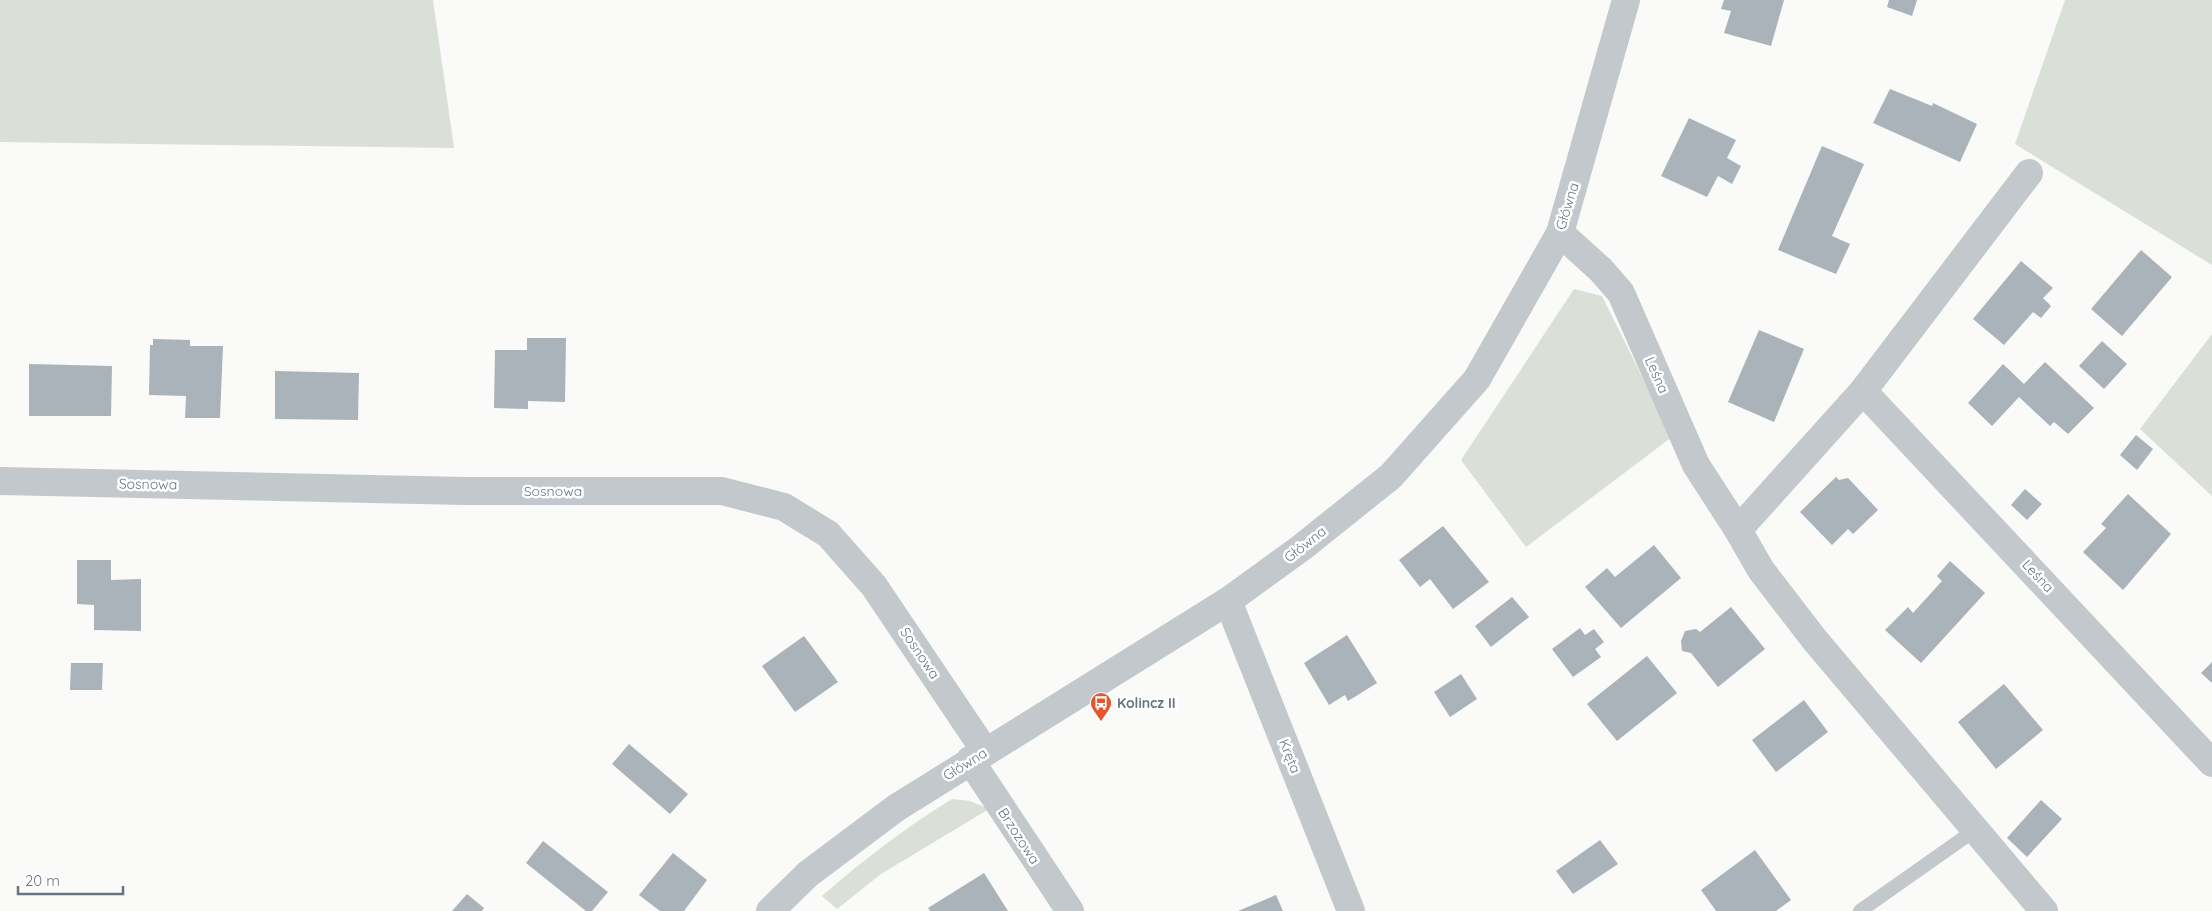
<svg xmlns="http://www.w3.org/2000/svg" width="2212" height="911" viewBox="0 0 2212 911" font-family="Quicksand,sans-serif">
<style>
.green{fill:#dadfd7}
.building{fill:#aab3b9}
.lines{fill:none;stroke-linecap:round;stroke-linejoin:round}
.service{stroke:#c3c8cc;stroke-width:14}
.minor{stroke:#c3c8cc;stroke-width:28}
.tertiary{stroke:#c3c8cc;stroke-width:28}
.labels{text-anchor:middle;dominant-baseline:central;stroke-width:5;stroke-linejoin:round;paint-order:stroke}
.street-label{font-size:14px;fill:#657683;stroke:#fff}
.poi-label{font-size:14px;font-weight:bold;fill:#657683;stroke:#fff;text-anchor:start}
</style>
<rect width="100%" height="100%" fill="#fafaf8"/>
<!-- green -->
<g class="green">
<polygon points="0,0 433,0 454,148 0,142"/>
<polygon points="2065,0 2212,0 2212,265 2015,144"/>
<polygon points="1574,289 1602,296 1672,437 1526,547 1461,460"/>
<polygon points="2212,334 2212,496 2140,429"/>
<path d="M952,799L970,801L989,809L881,874L837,909L822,896C863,860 905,828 952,799Z"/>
</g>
<!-- building -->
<g class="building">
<polygon points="1724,0 1784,0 1771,46 1724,33 1731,11 1721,9"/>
<polygon points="1889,0 1917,0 1912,16 1887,7"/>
<polygon points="1890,89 1932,106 1933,103 1977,124 1960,162 1873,123"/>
<polygon points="1689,118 1736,140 1727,158 1741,166 1732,184 1718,176 1707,197 1661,176"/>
<polygon points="1822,146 1864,164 1832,236 1850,244 1836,274 1778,250"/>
<polygon points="2141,250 2172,277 2122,336 2091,309"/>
<polygon points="2021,261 2053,288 2043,298 2051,306 2041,318 2033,312 2004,345 1973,319"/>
<polygon points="1759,330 1804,349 1774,422 1728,402"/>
<polygon points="527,338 566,338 565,402 528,401 528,409 494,408 495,350 527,350"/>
<polygon points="153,339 190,340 190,346 223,346 220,418 185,418 186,396 149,395 150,345 153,345"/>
<polygon points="2102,341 2127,364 2104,389 2079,366"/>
<polygon points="2045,362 2094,408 2068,434 2054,422 2050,426 2019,397 1992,426 1968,403 2003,364 2024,384"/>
<polygon points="29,364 112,366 111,416 29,416"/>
<polygon points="275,371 359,373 358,420 275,419"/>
<polygon points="2136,435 2153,449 2137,470 2120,455"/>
<polygon points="1836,477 1839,480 1848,478 1878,510 1853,534 1848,529 1832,545 1800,512"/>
<polygon points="2025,489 2042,504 2027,520 2011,505"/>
<polygon points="2128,494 2171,534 2123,590 2083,552 2106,528 2101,524"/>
<polygon points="1443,526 1489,582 1453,609 1430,579 1420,587 1399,560"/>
<polygon points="1654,545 1681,578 1621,628 1585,587 1607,568 1615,577"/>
<polygon points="77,560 111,560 111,580 141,579 141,631 94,630 94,605 77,604"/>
<polygon points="1950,561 1985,593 1921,663 1885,630 1908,607 1913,613 1942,581 1937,576"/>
<polygon points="1512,597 1529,617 1491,647 1475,626"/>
<polygon points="1731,607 1765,649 1718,687 1691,653 1682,651 1681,641 1685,631 1696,629 1700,632"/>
<polygon points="1580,628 1585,635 1594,629 1604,642 1595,649 1601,657 1573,677 1552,649"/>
<polygon points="1347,635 1377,683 1348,701 1345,695 1329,705 1304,663"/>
<polygon points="804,636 838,682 795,712 762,666"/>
<polygon points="1647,656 1677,693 1617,741 1587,704"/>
<polygon points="2212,662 2212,683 2201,673"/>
<polygon points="71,663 103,663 102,690 70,690"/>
<polygon points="1461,674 1477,699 1450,717 1434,692"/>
<polygon points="2004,684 2043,730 1996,769 1958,722"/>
<polygon points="1804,700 1828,732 1776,772 1752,740"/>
<polygon points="629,744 688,794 670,814 612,764"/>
<polygon points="2041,800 2062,819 2027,857 2007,838"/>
<polygon points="1600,840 1618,864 1573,894 1556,871"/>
<polygon points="543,841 608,892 592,911 586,911 526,863"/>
<polygon points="1755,850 1791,900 1776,911 1716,911 1701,890"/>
<polygon points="673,853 707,880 684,911 660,911 639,895"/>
<polygon points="984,873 1008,911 930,911 928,908"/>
<polygon points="467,894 484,908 482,911 452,911"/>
<polygon points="1276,895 1283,911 1238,911"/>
</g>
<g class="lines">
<!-- service -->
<polyline class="service" points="1860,911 1975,830"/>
<!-- minor -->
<g class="minor">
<polyline points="1560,233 1601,270 1621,293 1696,465 1738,530 1863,391 2212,763"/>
<polyline points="1863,391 2029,173"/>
<polyline points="0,481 465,491 722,491 784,507 828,534 874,586 985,751"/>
<polyline points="1738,530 1761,570 1814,639 2044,911"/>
<polyline points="1228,601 1351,911"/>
<polyline points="970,760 1070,911"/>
</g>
<!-- tertiary -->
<polyline class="tertiary" points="770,911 808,874 896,808 1228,601 1301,548 1391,476 1477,379 1560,233 1626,0"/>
</g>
<!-- icons -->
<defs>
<g id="bus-pin" transform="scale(1.125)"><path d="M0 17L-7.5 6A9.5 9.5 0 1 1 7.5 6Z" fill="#e4572e" stroke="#fff"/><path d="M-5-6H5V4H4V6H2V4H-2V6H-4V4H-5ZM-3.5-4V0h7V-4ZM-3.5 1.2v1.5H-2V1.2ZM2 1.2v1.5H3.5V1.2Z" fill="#fff"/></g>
</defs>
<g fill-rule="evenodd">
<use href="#bus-pin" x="1101" y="703"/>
</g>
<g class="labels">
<!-- street labels -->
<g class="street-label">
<text transform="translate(1567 206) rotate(-73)">Główna</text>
<text transform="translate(1657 375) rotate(66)">Leśna</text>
<text transform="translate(148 484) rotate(1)">Sosnowa</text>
<text x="553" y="491">Sosnowa</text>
<text transform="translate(1305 544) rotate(-38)">Główna</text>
<text transform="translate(2038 576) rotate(47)">Leśna</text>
<text transform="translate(920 653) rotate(56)">Sosnowa</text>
<text transform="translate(1290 756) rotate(68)">Kręta</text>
<text transform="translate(965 764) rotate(-32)">Główna</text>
<text transform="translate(1019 836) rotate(57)">Brzozowa</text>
</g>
<!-- poi labels -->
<g class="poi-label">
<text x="1117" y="703">Kolincz II</text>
</g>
</g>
<!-- scale -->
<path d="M18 886v8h105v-8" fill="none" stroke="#657683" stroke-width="2.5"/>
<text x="25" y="886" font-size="15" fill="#657683" stroke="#ffffff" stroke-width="4" paint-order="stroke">20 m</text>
</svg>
